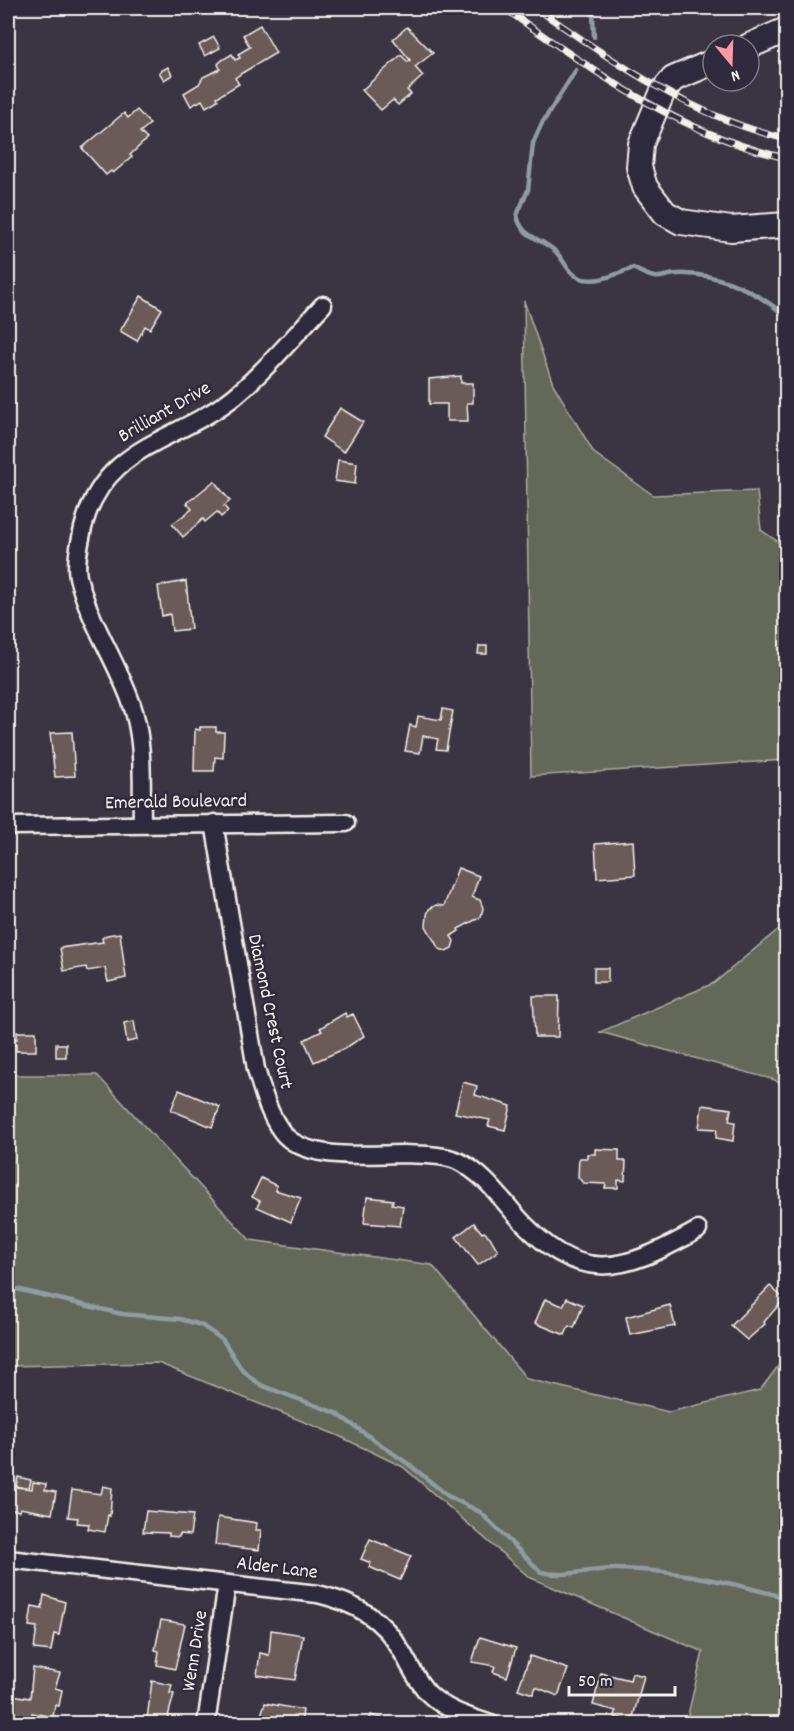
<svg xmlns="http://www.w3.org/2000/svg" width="794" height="1731" viewBox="0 0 794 1731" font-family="Dekko,sans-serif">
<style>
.green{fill:#646759;stroke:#acaca0;stroke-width:1.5}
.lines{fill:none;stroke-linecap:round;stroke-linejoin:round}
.stream{stroke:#8f9ca4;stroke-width:4.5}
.building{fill:#6b5a59;stroke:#f4f1e8;stroke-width:1.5}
.street-casing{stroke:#f4f1e8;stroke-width:21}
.secondary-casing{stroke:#f4f1e8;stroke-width:28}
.street{stroke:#2f2a3d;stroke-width:16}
.secondary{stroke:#2f2a3d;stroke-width:24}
.rail-casing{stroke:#f4f1e8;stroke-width:7}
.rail{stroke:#2f2a3d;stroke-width:4.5;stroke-dasharray:14;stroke-linecap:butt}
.labels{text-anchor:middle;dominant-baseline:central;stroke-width:5;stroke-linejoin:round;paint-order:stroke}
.street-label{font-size:20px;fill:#f4f1e8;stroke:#2f2a3d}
</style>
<rect width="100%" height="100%" fill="#3b3443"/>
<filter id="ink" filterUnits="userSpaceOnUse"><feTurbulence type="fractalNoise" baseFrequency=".0167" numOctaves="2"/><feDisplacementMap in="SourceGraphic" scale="12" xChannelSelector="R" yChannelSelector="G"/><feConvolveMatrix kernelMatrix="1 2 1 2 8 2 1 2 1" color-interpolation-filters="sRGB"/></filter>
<g filter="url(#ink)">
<!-- green -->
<g class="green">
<polygon points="524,301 553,384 594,453 653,495 757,491 761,530 780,543 786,538 786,760 531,776"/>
<polygon points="786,923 786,1089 775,1080 600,1032 714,983"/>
<polygon points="8,1075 97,1075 250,1240 432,1265 527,1379 669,1412 760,1390 786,1356 786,1723 686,1723 703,1652 529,1577 403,1467 339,1436 158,1363 8,1366"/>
</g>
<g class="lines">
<!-- stream -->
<g class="stream">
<polyline points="594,37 593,15 596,8"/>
<path d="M576,70L541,125L533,143L528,190L517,215C521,238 540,237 555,251C564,259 567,273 580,278C596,284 617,274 633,268C666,286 657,272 686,274C725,275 757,292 786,316"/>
<path d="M8,1287L122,1314L180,1319L201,1325L223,1340L240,1367L251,1378L263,1386L336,1413L411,1466L448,1496L480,1512L541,1572C565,1578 589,1569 614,1569C672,1569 731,1582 786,1598"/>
</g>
</g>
<!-- building -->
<g class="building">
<polygon points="260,25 276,53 242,73 235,78 239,84 217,97 218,100 206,107 202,100 191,106 184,93 199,84 203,77 220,69 218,64 222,60 232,54 235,60 240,58 238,54 250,47 243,35"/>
<polygon points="407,27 433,53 415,67 423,76 407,90 411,94 398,105 393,100 381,110 362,90 401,55 408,62 410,60 393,39"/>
<polygon points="214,37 220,48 205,56 199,45"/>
<polygon points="168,67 172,75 164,80 159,72"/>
<polygon points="137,110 150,124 140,132 147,139 130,155 132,157 113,173 111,171 106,175 82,148 124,113 128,118"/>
<polygon points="141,296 162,309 150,329 145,326 137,341 120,331"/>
<polygon points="461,376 461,383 473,383 473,403 467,403 468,421 447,421 447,404 429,404 429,379"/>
<polygon points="340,408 363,422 344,452 322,437"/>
<polygon points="338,460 357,463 355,484 335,481"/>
<polygon points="214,481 230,501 224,506 228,511 221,517 217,512 205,522 203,519 183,537 172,524 192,509 187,503"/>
<polygon points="186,581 191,629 172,631 170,614 162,616 158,586"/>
<polygon points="479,646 487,646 487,654 478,654"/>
<polygon points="443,709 453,711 446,750 436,749 438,739 423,736 420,753 405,751 410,725 416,727 418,716 441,720"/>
<polygon points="200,727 216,727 216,732 224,732 223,758 215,757 214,771 194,771 195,729 200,730"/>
<polygon points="72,732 75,776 55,777 50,733"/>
<polygon points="633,841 635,875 597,878 595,844"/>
<polygon points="458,868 479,876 472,897 480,900 483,908 481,917 458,929 459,931 451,936 454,941 452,948 446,951 439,949 426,926 427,915 429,909 436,905 444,906"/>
<polygon points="120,933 126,978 108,982 105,968 87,971 86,967 64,971 60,948 103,942 102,938 107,935"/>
<rect x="594" y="968" width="14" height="14"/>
<polygon points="533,996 559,996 558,1037 535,1037"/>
<polygon points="345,1013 347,1017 353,1014 364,1036 344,1049 314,1062 304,1040 322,1031 320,1028"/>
<polygon points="134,1021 137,1040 127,1042 124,1023"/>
<polygon points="17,1032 36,1032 36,1051 16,1051 16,1045 8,1045 8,1050 8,1039 17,1039"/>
<rect x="56" y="1044" width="10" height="13"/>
<polygon points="463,1082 477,1086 475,1095 511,1106 505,1130 488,1126 490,1120 455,1113"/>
<polygon points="179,1090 220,1107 212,1127 171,1110"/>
<polygon points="702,1105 731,1109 729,1121 735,1122 733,1141 716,1138 717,1129 699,1128"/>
<polygon points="595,1149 619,1150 619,1161 626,1161 625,1181 618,1180 618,1188 605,1188 606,1184 583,1183 578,1177 579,1158 587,1158 587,1154 595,1154"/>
<polygon points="261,1178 277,1186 275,1190 301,1198 291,1222 257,1207 260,1201 252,1197"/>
<polygon points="367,1197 393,1200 392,1204 403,1206 400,1226 364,1223"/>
<polygon points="474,1223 482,1233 484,1232 490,1237 498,1251 478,1265 456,1237"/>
<polygon points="770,1286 784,1299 764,1322 765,1324 747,1340 731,1326"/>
<polygon points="567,1298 583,1305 574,1328 569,1326 565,1335 535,1323 545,1299 563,1306"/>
<polygon points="670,1305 675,1326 630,1335 626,1317"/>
<polygon points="18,1477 31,1480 29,1489 16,1486"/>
<polygon points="33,1482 46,1484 45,1490 56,1492 52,1514 20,1508 19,1511 8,1509 8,1486 32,1489"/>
<polygon points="103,1486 112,1488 110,1516 108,1515 105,1532 88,1529 89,1524 77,1523 78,1518 68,1517 72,1490 101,1494"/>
<polygon points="146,1511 193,1515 190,1535 180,1534 179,1537 169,1536 169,1533 143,1532"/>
<polygon points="218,1517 257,1523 256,1530 261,1530 259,1550 215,1545"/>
<polygon points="370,1539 411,1556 400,1580 369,1567 371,1563 361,1559"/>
<polygon points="44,1595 65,1602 59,1635 54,1634 51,1651 34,1649 37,1627 29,1626 32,1606 42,1608"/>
<polygon points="161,1620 185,1624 175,1669 157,1665 159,1651 155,1650"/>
<polygon points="271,1630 303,1635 295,1680 257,1675 260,1653 269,1655"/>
<polygon points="480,1637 516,1648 507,1677 493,1672 495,1666 472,1662"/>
<polygon points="530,1656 568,1669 558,1696 536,1687 533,1694 518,1689"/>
<polygon points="33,1668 60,1673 55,1688 62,1690 59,1706 55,1705 53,1717 32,1713 31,1719 9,1714 13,1695 30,1698"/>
<polygon points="601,1673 630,1680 632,1673 644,1676 632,1721 615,1717 616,1711 593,1705"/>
<polygon points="152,1681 172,1685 170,1693 174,1694 166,1724 143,1724 144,1718 147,1719"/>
<polygon points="265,1703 303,1710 301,1724 261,1724 259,1721"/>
<polygon points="371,1715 388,1720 391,1724 368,1724"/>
</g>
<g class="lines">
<!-- street casing -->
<g class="street-casing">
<g id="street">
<path d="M214,823L256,1069C262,1090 268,1113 282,1132C305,1162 369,1154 404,1154C421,1155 442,1154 458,1161C482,1173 497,1193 514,1213C579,1287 621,1273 698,1230"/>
<path d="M142,824C141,783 145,741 131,702C116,660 89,621 78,577C75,562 80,543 83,528C103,444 178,442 235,396C267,369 294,336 323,305"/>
<polyline points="8,826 346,823"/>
<path d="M8,1559L318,1594C355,1603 383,1618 402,1652C411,1667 417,1682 429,1694C445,1710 470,1717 491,1724"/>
<polyline points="206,1724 227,1584"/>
</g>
</g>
<!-- secondary casing -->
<g class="secondary-casing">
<g id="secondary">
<polyline points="749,46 786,30"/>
<polyline points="713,62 673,79 663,91 641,144 639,167 645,187 665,213 681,222 731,229 786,225"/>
</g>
</g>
<!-- street -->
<use href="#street" class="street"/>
<!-- secondary -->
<use href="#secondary" class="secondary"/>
<!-- rail casing -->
<g class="rail-casing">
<g id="rail">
<path d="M504,8C591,69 680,135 786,158"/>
<path d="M536,8C614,62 692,117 786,139"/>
</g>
</g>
<!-- rail -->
<use href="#rail" class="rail"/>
</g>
</g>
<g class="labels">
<!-- street labels -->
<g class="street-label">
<text transform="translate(165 413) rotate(-30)">Brilliant Drive</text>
<text transform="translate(176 803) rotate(-1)">Emerald Boulevard</text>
<text transform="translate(269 1012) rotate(78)">Diamond Crest Court</text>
<text transform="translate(277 1569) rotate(7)">Alder Lane</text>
<text transform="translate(196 1651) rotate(-81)">Wenn Drive</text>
</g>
</g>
<!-- margin -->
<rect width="794" height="1731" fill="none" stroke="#2f2a3d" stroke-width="30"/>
<rect x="15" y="15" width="764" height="1701" fill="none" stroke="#f4f1e8" stroke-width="2" filter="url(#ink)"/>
<!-- north arrow -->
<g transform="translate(731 63) rotate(161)"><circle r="28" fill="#2f2a3d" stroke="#7e7a81" stroke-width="1.5"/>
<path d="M0-4.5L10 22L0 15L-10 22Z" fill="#ff9aa2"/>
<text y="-9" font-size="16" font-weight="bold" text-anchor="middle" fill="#f4f1e8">N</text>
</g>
<!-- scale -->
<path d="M569 1686v9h106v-9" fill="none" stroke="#f4f1e8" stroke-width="3"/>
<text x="578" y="1686" font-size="18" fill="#f4f1e8" stroke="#2f2a3d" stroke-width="4.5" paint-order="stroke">50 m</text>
</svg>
